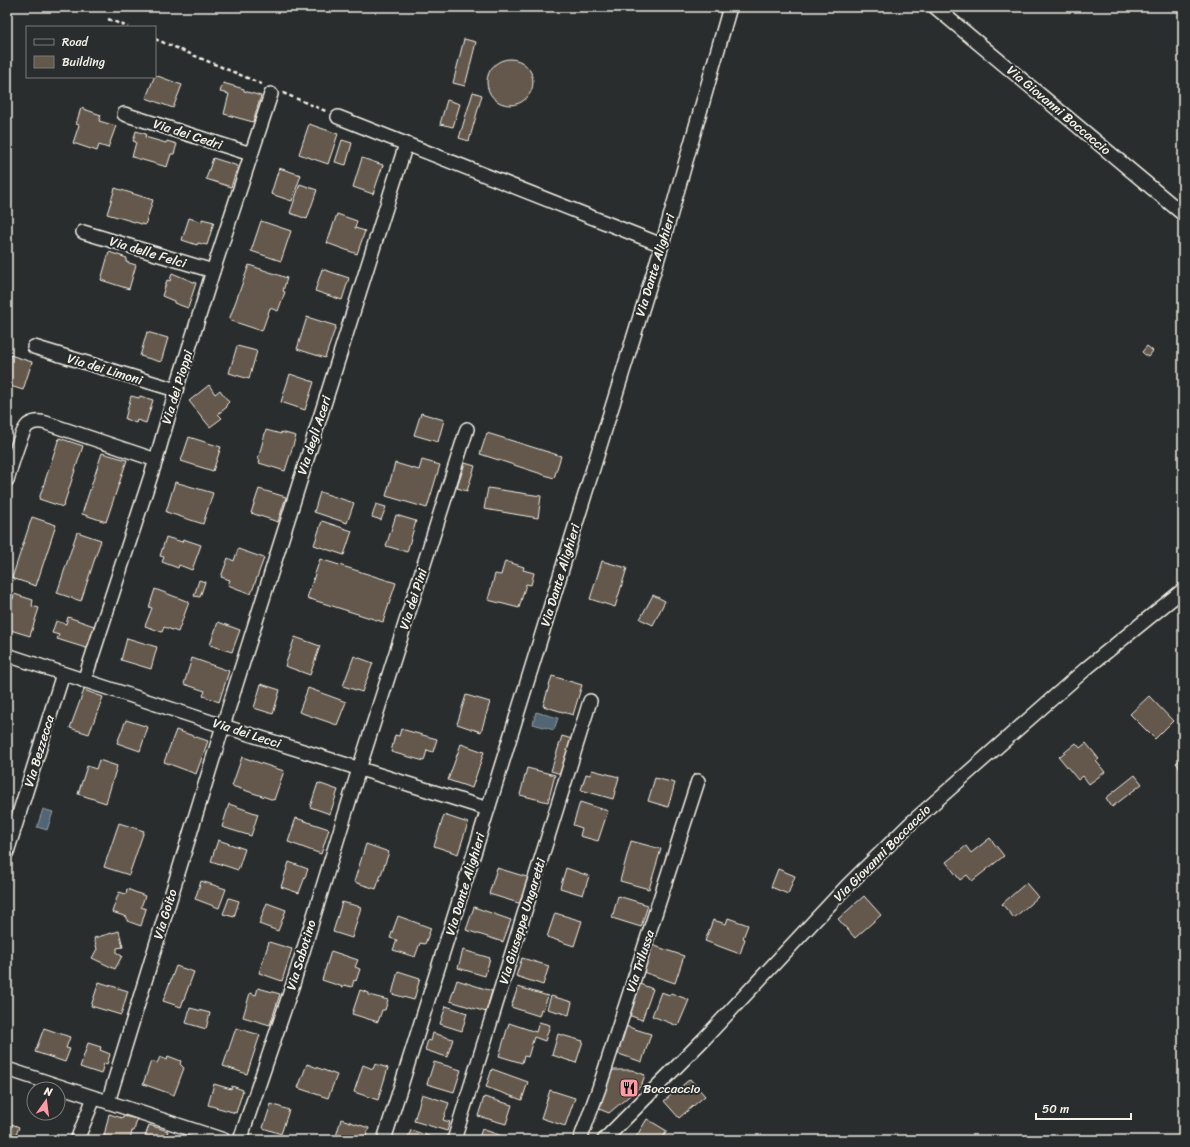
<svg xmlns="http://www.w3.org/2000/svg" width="1190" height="1147" viewBox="0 0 1190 1147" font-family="Sriracha,sans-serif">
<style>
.water{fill:#516574;stroke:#929da2}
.building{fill:#63594b;stroke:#f4f1e8}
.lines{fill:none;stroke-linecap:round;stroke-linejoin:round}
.minor-casing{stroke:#f4f1e8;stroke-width:16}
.path{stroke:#f4f1e8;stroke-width:2.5;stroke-dasharray:4 3;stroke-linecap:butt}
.minor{stroke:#2a2d2e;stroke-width:13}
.labels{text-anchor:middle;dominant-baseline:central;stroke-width:4;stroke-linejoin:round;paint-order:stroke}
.street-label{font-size:13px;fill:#f4f1e8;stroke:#2a2d2e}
.poi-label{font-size:13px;fill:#f4f1e8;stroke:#2a2d2e;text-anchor:start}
</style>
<rect width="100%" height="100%" fill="#2a2d2e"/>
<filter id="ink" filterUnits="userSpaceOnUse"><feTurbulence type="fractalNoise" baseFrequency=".025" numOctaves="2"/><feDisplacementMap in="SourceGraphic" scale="8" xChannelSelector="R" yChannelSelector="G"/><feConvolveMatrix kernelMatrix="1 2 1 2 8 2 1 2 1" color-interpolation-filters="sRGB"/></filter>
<g filter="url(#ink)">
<!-- water -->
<g class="water">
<polygon points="536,712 558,718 554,730 533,724"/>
<polygon points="43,809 53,812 47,830 37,827"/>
</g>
<!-- building -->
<g class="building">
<polygon points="464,39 476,42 465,86 453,83"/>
<circle cx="510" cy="82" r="23"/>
<polygon points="155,75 182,85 173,108 146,98"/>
<polygon points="223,83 244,89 244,91 261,96 253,122 224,114 229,94 220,92"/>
<polygon points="473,92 482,95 469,141 459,138"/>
<polygon points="447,100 460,104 453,127 440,124"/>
<polygon points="81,108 101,115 99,121 116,126 108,148 99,145 97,151 73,143 79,125 76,124"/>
<polygon points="309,124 338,134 328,164 299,154"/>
<polygon points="136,131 146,134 145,137 166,143 167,141 177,144 174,154 171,154 167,167 132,157 136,142 133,141"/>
<polygon points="342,140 352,143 346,165 335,162"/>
<polygon points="213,158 238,166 231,187 206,179"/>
<polygon points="362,158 383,165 373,194 353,187"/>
<polygon points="279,168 301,175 292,201 271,194"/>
<polygon points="300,184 317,190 307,219 290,213"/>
<polygon points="115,188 153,200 145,225 107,214"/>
<polygon points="337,214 357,221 355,228 365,231 357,254 327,243"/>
<polygon points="189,218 202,222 202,219 214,222 207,245 198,243 197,245 182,240"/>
<polygon points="261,221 291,231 281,261 251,251"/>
<polygon points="109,252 127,258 126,262 136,265 129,289 101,280"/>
<polygon points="249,265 287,278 283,291 285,292 278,311 270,308 262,331 229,320"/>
<polygon points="322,269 349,278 342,300 315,291"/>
<polygon points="172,273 196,283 188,308 174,303 174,301 162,296 167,280 170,281"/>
<polygon points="307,317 336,326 325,358 297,349"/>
<polygon points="147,332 168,338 161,362 140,356"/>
<polygon points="237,346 257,351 249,379 229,373"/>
<polygon points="1147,346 1153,351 1148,357 1142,352"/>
<polygon points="7,354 32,362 23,390 7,385"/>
<polygon points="290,374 314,382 305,410 281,402"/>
<polygon points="209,385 215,394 220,390 229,402 226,405 227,407 218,414 222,418 210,427 189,401"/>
<polygon points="131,396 139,398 140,396 153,400 146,423 137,420 136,423 125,419"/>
<polygon points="421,413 444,420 438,442 414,435"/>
<polygon points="266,430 281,434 281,432 296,436 285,471 259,463 260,460 258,459"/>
<polygon points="487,433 561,456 554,478 480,454"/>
<polygon points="189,437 221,447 213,471 181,461"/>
<polygon points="59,438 83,446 63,507 39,499"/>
<polygon points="102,453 127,460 106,522 82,514"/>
<polygon points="422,460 440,465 427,508 386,496 395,463 419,470"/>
<polygon points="465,463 475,466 467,491 457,488"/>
<polygon points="175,482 213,493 203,524 166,512"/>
<polygon points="488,488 541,496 538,518 484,509"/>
<polygon points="259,489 286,497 278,522 251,513"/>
<polygon points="320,492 354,503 347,523 314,512"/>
<polygon points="376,504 386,507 381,520 372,517"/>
<polygon points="396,515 416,521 407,552 386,546"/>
<polygon points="32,517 56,525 36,586 12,578"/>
<polygon points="322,521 352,531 344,555 314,545"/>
<polygon points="77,532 101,540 81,601 57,593"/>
<polygon points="166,537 182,542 183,539 201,545 192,570 179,565 178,568 162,562 164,557 160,556"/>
<polygon points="238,549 264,558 251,594 228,585 230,580 221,577 228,558 234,561"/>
<polygon points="320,559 396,583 383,622 307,598"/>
<polygon points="505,561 524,567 523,570 534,573 531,585 526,584 519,608 488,600 495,574 501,575"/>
<polygon points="602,561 627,568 615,607 590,599"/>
<polygon points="199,580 205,582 200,597 194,596"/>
<polygon points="155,589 189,602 178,632 164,627 162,632 145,626 152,608 149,607"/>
<polygon points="14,594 33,600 32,606 39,608 30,636 7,629 7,603 9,598 13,599"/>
<polygon points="653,595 665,601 653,625 640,619"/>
<polygon points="68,617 97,627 89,649 57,639 59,635 52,633 56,621 66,624"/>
<polygon points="218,622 240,630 232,652 210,645"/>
<polygon points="295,637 320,646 310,675 285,666"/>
<polygon points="127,638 157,647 151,669 121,660"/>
<polygon points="354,656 373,663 362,692 343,686"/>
<polygon points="192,658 229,671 219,702 203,696 205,691 184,684"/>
<polygon points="552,676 582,685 573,715 543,706"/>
<polygon points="261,684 280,690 273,714 254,708"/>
<polygon points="308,688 346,702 337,725 299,712"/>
<polygon points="84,690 103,697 89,734 70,728"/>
<polygon points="466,695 490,702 481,732 457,724"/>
<polygon points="1149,696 1173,721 1155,739 1130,714"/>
<polygon points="126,720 148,727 140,751 117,743"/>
<polygon points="401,729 437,739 433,752 427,750 424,761 391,752 395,735 399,736"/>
<polygon points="176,730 208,741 196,774 164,762"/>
<polygon points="562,736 572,739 561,774 551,771"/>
<polygon points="1076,743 1080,748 1086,743 1099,759 1096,761 1105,772 1089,784 1083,776 1078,780 1059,757"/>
<polygon points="461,744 484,752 472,788 448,780"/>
<polygon points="242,757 284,771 274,800 232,786"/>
<polygon points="1183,758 1183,771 1176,763"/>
<polygon points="99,760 117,766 106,803 78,794 87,766 96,769"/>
<polygon points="527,768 555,775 548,802 520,795"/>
<polygon points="592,770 619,777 613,799 581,790 586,774 590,775"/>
<polygon points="1135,775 1142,784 1112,807 1106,798"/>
<polygon points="655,778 675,783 668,807 648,801"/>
<polygon points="318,783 338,790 330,814 310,807"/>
<polygon points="580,802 608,811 598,841 580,836 582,828 573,825"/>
<polygon points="229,804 258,814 251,836 222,827"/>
<polygon points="444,815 468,823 458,854 434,846"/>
<polygon points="296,818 329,829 321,854 288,842"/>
<polygon points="119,823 144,831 129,875 104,867"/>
<polygon points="990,838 1004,856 972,881 967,875 960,880 946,862 966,846 971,853"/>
<polygon points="218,840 245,849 238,870 211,861"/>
<polygon points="631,841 661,849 649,889 620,881"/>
<polygon points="366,844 389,852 376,889 354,882"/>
<polygon points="289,862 308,869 299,893 281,887"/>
<polygon points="497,868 530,878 522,904 489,894"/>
<polygon points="566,868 589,876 583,895 560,888"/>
<polygon points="778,869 795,876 788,894 771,887"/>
<polygon points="201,881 226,889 219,908 195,899"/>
<polygon points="1026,883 1038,897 1014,918 1002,904"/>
<polygon points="127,889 145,896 141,907 146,909 141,926 127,921 127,917 112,912 119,892 126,894"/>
<polygon points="618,896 648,905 641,927 612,918"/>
<polygon points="864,896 881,915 855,938 838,919"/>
<polygon points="229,898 239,901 234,917 223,914"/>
<polygon points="342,902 361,907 352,938 333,932"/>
<polygon points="267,903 286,910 278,931 259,924"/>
<polygon points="474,907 511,920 503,942 466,930"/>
<polygon points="555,913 582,921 574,946 547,937"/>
<polygon points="398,916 431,928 425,944 420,943 415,957 393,950 397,940 390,938"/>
<polygon points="728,918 748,925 743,938 745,939 740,954 705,941 713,920 726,924"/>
<polygon points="119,931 123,947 117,948 117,953 122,956 115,969 92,958 97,949 94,938"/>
<polygon points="269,942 292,949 282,981 259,973"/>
<polygon points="649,944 684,956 675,983 640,971"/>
<polygon points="463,950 490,958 485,976 458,968"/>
<polygon points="331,951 358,960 355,967 360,969 356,981 354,980 352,987 344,985 343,987 322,980"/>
<polygon points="522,958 549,966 543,985 516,976"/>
<polygon points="176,966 194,972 181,1007 163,1001"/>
<polygon points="398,971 420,978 414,1000 392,994"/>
<polygon points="457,980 492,991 486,1012 450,1001"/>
<polygon points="99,982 128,991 121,1015 91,1006"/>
<polygon points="637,983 653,989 642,1020 626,1014"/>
<polygon points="518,987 548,996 543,1010 541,1009 539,1016 511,1007"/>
<polygon points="258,988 280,994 270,1025 243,1017 250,993 256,995"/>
<polygon points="360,990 369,993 369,995 388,1000 385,1010 382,1010 378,1022 352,1014"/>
<polygon points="661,992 670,995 671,993 689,1000 678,1026 652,1016"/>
<polygon points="551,996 572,1002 569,1015 547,1009"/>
<polygon points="446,1006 467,1013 462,1031 440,1024"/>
<polygon points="190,1008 210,1013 206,1029 186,1023"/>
<polygon points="539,1022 550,1025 545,1041 534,1037 528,1057 524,1056 522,1063 499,1056 509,1023 536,1032"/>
<polygon points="625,1026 651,1034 642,1062 616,1053"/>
<polygon points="44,1028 70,1037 66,1048 70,1049 65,1062 35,1052"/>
<polygon points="236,1028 260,1035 247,1074 223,1066"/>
<polygon points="433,1033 453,1039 447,1057 425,1050 428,1040 431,1041"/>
<polygon points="558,1034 583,1041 576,1063 552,1055"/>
<polygon points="88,1043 101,1047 100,1050 110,1054 107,1064 104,1063 101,1074 80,1067"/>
<polygon points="168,1056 181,1061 180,1064 184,1068 174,1095 143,1084 151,1061 157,1063 160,1057 167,1060"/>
<polygon points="434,1062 461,1070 454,1092 427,1084"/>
<polygon points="307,1064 337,1075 328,1098 298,1088"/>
<polygon points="375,1064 388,1068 378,1100 354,1092 363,1065 373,1069"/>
<polygon points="492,1069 528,1082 522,1100 486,1087"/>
<polygon points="608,1070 632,1070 645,1075 641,1086 609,1113 594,1107"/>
<polygon points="690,1079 705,1096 679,1118 664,1101"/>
<polygon points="214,1084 231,1089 232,1086 243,1090 236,1113 208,1105"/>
<polygon points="550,1090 575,1098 565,1126 541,1118"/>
<polygon points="422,1094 449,1103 443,1120 450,1122 447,1131 414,1121"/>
<polygon points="484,1097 512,1105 506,1124 478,1116"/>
<polygon points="271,1104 289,1110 281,1134 263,1128"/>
<polygon points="109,1114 122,1118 123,1116 137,1119 134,1131 132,1131 130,1140 122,1140 104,1136"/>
<polygon points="341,1119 369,1128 365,1140 335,1140"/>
<polygon points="647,1119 667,1131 661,1140 641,1140 636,1137"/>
<polygon points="7,1122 19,1127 14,1140 7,1140"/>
<polygon points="149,1125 168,1131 165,1140 144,1140"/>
<polygon points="482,1129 502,1136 500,1140 478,1140"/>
<polygon points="411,1130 437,1139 437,1140 407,1140"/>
</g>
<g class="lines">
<!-- minor casing -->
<g class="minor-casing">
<g id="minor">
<polyline points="935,7 1183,214"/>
<polyline points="124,114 251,154"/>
<polyline points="338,117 662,245"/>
<polyline points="83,232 213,271"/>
<polyline points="34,347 176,390"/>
<path d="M7,480C11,468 20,432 28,425C34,421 40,421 46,423L156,460"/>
<polyline points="7,655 223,726 488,809"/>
<polyline points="84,681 156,460 176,390 213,271 271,94"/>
<polyline points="7,852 63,674"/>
<polyline points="7,1069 224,1140"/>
<polyline points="108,1102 223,726 406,144"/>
<polyline points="77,1140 94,1098"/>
<polyline points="240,1140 293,984 359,769 467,429"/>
<polyline points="384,1140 488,809 662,245 730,7"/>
<polyline points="454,1140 590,701"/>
<polyline points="580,1140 599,1088 698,781"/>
<polyline points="604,1140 704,1039 847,886 911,823 1088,667 1183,590"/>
</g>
</g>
<!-- path -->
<g class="path">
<polyline points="108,19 128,27"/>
<polyline points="155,39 264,85"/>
<polyline points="283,93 328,112"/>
</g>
<!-- minor -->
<use href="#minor" class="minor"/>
</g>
</g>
<!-- icons -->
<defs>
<g id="restaurant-square" transform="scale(1)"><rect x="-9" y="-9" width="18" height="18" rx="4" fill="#ff9aa2" stroke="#2a2d2e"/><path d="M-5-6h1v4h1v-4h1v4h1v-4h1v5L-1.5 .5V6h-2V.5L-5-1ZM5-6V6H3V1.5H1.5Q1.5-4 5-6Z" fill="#111"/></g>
</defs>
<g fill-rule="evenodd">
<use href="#restaurant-square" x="629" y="1088"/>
</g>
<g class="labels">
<!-- street labels -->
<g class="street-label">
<text transform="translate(1059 110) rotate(40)">Via Giovanni Boccaccio</text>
<text transform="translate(188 134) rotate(18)">Via dei Cedri</text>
<text transform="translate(148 252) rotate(17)">Via delle Felci</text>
<text transform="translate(655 265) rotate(-73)">Via Dante Alighieri</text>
<text transform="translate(105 369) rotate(17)">Via dei Limoni</text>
<text transform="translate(177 387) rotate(-73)">Via dei Pioppi</text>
<text transform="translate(314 435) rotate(-72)">Via degli Aceri</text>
<text transform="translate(560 575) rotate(-73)">Via Dante Alighieri</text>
<text transform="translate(413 599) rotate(-72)">Via dei Pini</text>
<text transform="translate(247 733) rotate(18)">Via dei Lecci</text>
<text transform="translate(39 751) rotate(-73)">Via Bezzecca</text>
<text transform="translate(882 853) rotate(-45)">Via Giovanni Boccaccio</text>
<text transform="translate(465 884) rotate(-73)">Via Dante Alighieri</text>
<text transform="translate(165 914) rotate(-73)">Via Goito</text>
<text transform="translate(522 921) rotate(-73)">Via Giuseppe Ungaretti</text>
<text transform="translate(301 955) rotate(-73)">Via Sabotino</text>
<text transform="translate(640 961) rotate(-72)">Via Trilussa</text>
</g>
<!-- poi labels -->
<g class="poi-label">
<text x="643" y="1088">Boccaccio</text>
</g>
</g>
<!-- margin -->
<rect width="1190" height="1147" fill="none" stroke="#2a2d2e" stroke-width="24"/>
<rect x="12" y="12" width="1166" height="1123" fill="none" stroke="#f4f1e8" stroke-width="1.5" filter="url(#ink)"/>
<!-- legend -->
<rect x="26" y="26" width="130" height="52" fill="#2a2d2e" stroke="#7b7b78"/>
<rect x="34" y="39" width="20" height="6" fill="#2a2d2e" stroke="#7b7b78"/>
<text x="62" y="46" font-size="12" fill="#f4f1e8">Road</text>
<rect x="34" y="56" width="20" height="12" fill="#63594b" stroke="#7b7b78"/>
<text x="62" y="66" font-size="12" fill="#f4f1e8">Building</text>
<!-- north arrow -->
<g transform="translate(46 1101) rotate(14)"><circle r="19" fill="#2a2d2e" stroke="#7b7b78"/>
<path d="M0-3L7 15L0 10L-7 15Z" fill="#ff9aa2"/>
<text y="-6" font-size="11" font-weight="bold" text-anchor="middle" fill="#f4f1e8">N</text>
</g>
<!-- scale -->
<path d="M1036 1113v6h95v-6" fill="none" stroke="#f4f1e8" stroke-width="2"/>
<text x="1042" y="1113" font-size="12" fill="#f4f1e8" stroke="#2a2d2e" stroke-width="3" paint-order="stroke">50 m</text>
</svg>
